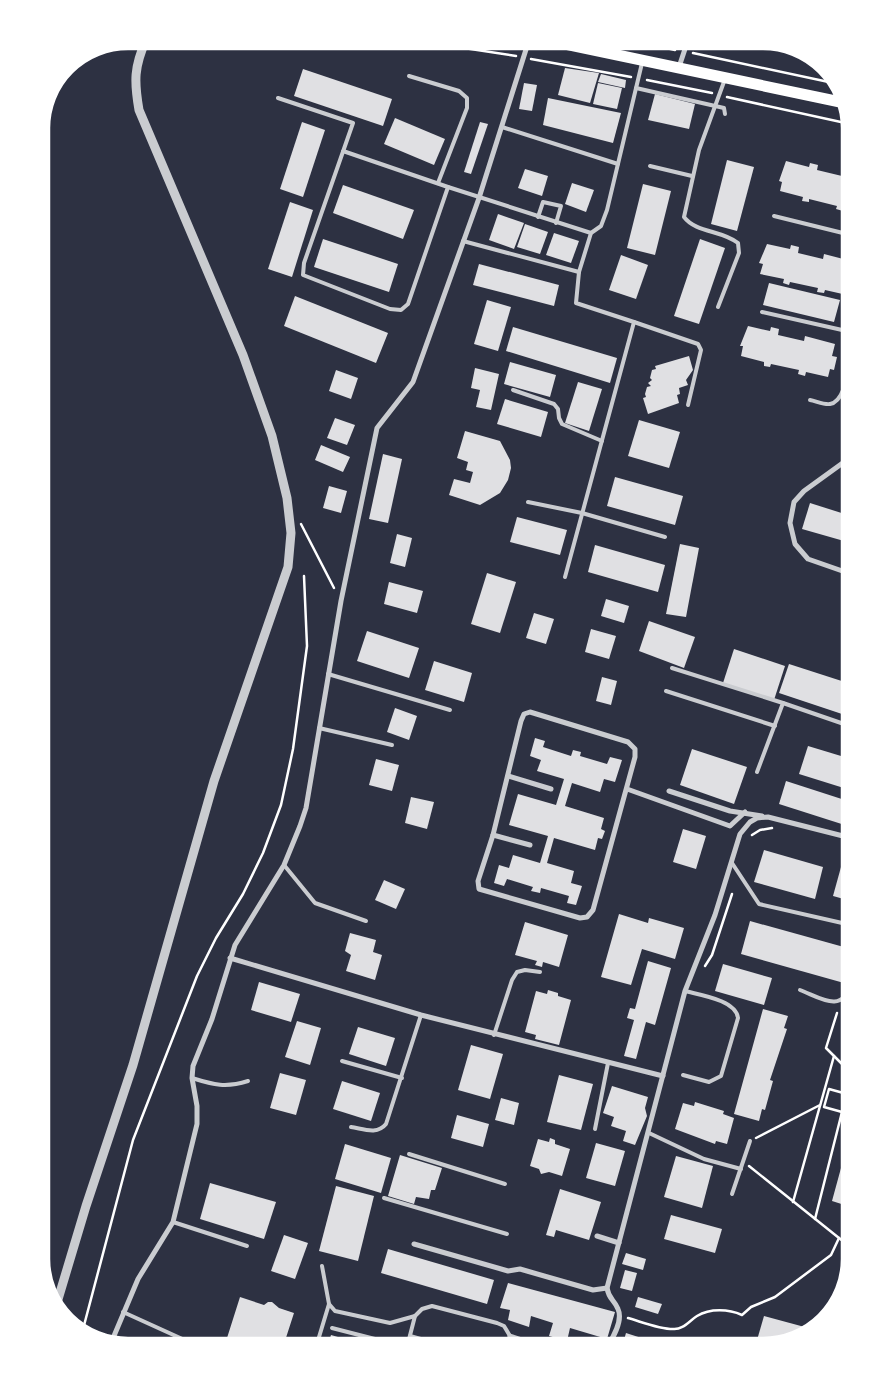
<svg xmlns="http://www.w3.org/2000/svg" width="891" height="1387" viewBox="0 0 891 1387" font-family="Ubuntu,sans-serif">
<style>
.building{fill:#e0e0e3}
.lines{fill:none;stroke-linecap:round;stroke-linejoin:round}
.path{stroke:#fff;stroke-width:2.5}
.service{stroke:#caccd0;stroke-width:4}
.minor{stroke:#caccd0;stroke-width:5}
.tertiary{stroke:#caccd0;stroke-width:9}
.primary{stroke:#fff;stroke-width:11}
.rim{fill:none;stroke:#fff;stroke-width:2.5}
</style>
<rect width="100%" height="100%" fill="#2d3142"/>
<!-- building -->
<g class="building">
<polygon points="565,68 599,73 590,103 558,95"/>
<polygon points="303,69 392,99 383,126 294,96"/>
<polygon points="601,74 626,80 625,88 598,82"/>
<polygon points="524,83 537,85 532,111 519,109"/>
<polygon points="598,83 622,88 617,109 593,104"/>
<polygon points="655,94 695,104 689,129 648,120"/>
<polygon points="548,98 621,113 613,143 543,125"/>
<polygon points="395,118 445,139 434,165 384,144"/>
<polygon points="302,122 325,130 303,197 280,189"/>
<polygon points="480,122 488,124 471,174 464,172"/>
<polygon points="727,160 754,167 737,231 711,224"/>
<polygon points="786,161 809,167 810,163 818,165 817,170 842,176 844,171 851,173 851,209 844,207 843,211 836,209 837,206 809,199 809,202 802,201 803,197 780,191 782,182 779,181"/>
<polygon points="525,169 548,176 542,196 518,188"/>
<polygon points="572,183 594,190 586,212 565,204"/>
<polygon points="643,184 671,191 655,255 627,248"/>
<polygon points="343,185 414,210 403,239 333,213"/>
<polygon points="290,202 313,210 292,277 268,269"/>
<polygon points="498,214 524,223 514,249 489,240"/>
<polygon points="525,224 548,232 540,254 517,247"/>
<polygon points="554,233 579,241 571,263 546,255"/>
<polygon points="323,239 398,264 389,292 314,267"/>
<polygon points="700,239 725,248 699,324 674,316"/>
<polygon points="767,244 790,249 791,245 799,247 798,253 823,259 824,254 851,261 851,287 847,295 825,290 824,293 817,292 818,288 790,282 789,285 783,283 784,279 760,274 763,264 759,263"/>
<polygon points="621,255 648,265 636,299 609,290"/>
<polygon points="479,264 559,285 554,306 473,285"/>
<polygon points="769,283 840,300 834,322 763,305"/>
<polygon points="295,296 388,333 376,363 284,326"/>
<polygon points="487,300 511,307 498,351 474,344"/>
<polygon points="748,326 770,331 771,327 779,329 778,335 804,341 805,336 835,344 832,356 837,357 834,370 830,369 828,377 806,372 805,376 798,374 799,370 771,364 770,367 764,366 764,362 741,356 743,346 740,346"/>
<polygon points="513,327 617,358 610,383 506,351"/>
<polygon points="689,356 693,370 686,380 688,385 679,388 680,394 677,395 679,403 648,414 643,398 646,397 645,394 647,387 651,386 648,383 652,380 650,378 652,370 656,369 655,366"/>
<polygon points="510,362 556,375 550,397 504,384"/>
<polygon points="475,368 499,374 491,410 476,407 480,390 471,388"/>
<polygon points="336,370 358,378 351,399 329,391"/>
<polygon points="578,382 602,389 589,431 565,423"/>
<polygon points="505,399 548,412 541,437 497,424"/>
<polygon points="335,418 355,425 347,445 327,438"/>
<polygon points="639,420 680,432 669,468 628,456"/>
<polygon points="465,431 500,441 510,460 511,468 508,480 500,493 480,505 449,495 454,479 470,483 473,472 466,470 468,462 457,458"/>
<polygon points="321,445 350,457 343,472 315,460"/>
<polygon points="383,454 402,459 388,523 369,519"/>
<polygon points="615,477 683,496 675,525 607,506"/>
<polygon points="329,486 347,491 341,513 323,508"/>
<polygon points="810,503 851,516 851,543 802,529"/>
<polygon points="517,517 567,530 560,555 510,542"/>
<polygon points="397,534 412,538 405,567 390,563"/>
<polygon points="680,544 699,548 686,617 666,614"/>
<polygon points="595,545 665,565 658,592 588,572"/>
<polygon points="487,573 516,582 500,633 471,624"/>
<polygon points="389,582 423,591 417,613 384,604"/>
<polygon points="606,599 629,606 624,623 601,616"/>
<polygon points="534,613 554,619 546,644 526,638"/>
<polygon points="649,621 695,637 684,668 639,651"/>
<polygon points="591,629 616,636 609,659 585,652"/>
<polygon points="367,631 419,648 409,678 357,661"/>
<polygon points="734,649 785,666 774,700 723,683"/>
<polygon points="434,661 472,673 464,702 425,690"/>
<polygon points="789,664 851,684 851,717 779,693"/>
<polygon points="602,677 617,681 611,705 596,701"/>
<polygon points="395,708 417,716 409,740 387,732"/>
<polygon points="535,738 545,741 543,747 571,756 573,750 581,752 580,756 607,764 610,757 622,760 615,782 604,779 600,792 572,783 565,806 604,818 601,829 605,831 602,839 598,838 595,850 554,838 547,863 574,871 571,883 582,886 576,905 567,903 569,896 541,888 540,893 531,891 533,887 507,879 504,886 494,883 499,865 509,868 513,855 540,863 548,836 509,825 518,794 556,805 564,779 537,771 541,760 530,756"/>
<polygon points="808,746 851,759 851,778 847,789 799,774"/>
<polygon points="692,749 747,767 734,804 680,785"/>
<polygon points="376,759 399,765 392,791 369,785"/>
<polygon points="786,781 851,802 851,827 779,804"/>
<polygon points="411,797 434,802 427,829 405,823"/>
<polygon points="683,829 706,836 696,869 673,862"/>
<polygon points="764,850 823,867 815,899 754,882"/>
<polygon points="841,867 851,870 851,901 833,896"/>
<polygon points="384,880 405,889 396,909 375,900"/>
<polygon points="619,914 648,923 649,918 684,928 675,959 642,949 631,985 601,977"/>
<polygon points="750,921 851,949 851,959 844,983 741,954"/>
<polygon points="525,922 568,935 559,967 543,962 542,967 535,965 537,961 515,955"/>
<polygon points="350,933 376,940 373,952 382,955 375,980 346,971 351,955 345,951"/>
<polygon points="648,961 671,968 655,1025 646,1022 636,1059 624,1056 634,1020 627,1018 630,1008 635,1009"/>
<polygon points="723,964 772,978 764,1005 715,991"/>
<polygon points="259,982 300,994 291,1022 251,1010"/>
<polygon points="548,990 558,993 558,996 571,1000 559,1045 535,1039 536,1035 525,1032 536,991 547,994"/>
<polygon points="763,1009 788,1016 784,1028 787,1029 770,1080 773,1081 765,1110 762,1109 759,1121 734,1114"/>
<polygon points="297,1021 321,1028 310,1065 285,1057"/>
<polygon points="358,1027 395,1038 386,1066 349,1054"/>
<polygon points="471,1045 503,1054 490,1099 458,1090"/>
<polygon points="280,1073 306,1080 296,1115 270,1108"/>
<polygon points="559,1075 593,1084 581,1130 547,1122"/>
<polygon points="342,1081 380,1093 371,1121 333,1109"/>
<polygon points="612,1086 648,1097 645,1108 647,1116 635,1145 623,1141 626,1131 611,1126 614,1117 603,1113"/>
<polygon points="501,1098 519,1103 514,1125 495,1120"/>
<polygon points="695,1102 724,1111 723,1114 734,1118 727,1144 716,1141 715,1144 675,1129 683,1103 694,1106"/>
<polygon points="457,1115 489,1124 483,1147 451,1138"/>
<polygon points="850,1135 851,1135 851,1207 832,1201"/>
<polygon points="550,1138 555,1140 555,1144 570,1149 562,1176 549,1172 541,1174 539,1169 530,1166 538,1139 549,1142"/>
<polygon points="596,1143 625,1151 615,1186 586,1178"/>
<polygon points="345,1144 391,1158 381,1193 335,1179"/>
<polygon points="400,1155 442,1168 435,1190 431,1190 429,1199 416,1197 414,1204 388,1196"/>
<polygon points="676,1156 713,1166 702,1208 664,1197"/>
<polygon points="210,1183 276,1202 264,1239 200,1219"/>
<polygon points="336,1186 374,1196 358,1261 319,1251"/>
<polygon points="560,1189 601,1202 589,1240 556,1230 554,1237 546,1235"/>
<polygon points="671,1215 722,1229 715,1253 664,1239"/>
<polygon points="284,1235 308,1243 295,1279 271,1271"/>
<polygon points="388,1249 494,1280 487,1304 381,1273"/>
<polygon points="626,1253 646,1259 643,1270 622,1264"/>
<polygon points="625,1270 637,1273 632,1291 620,1288"/>
<polygon points="508,1283 615,1312 607,1339 570,1328 567,1341 549,1336 553,1323 531,1316 529,1327 508,1320 510,1310 500,1308"/>
<polygon points="240,1297 264,1305 268,1302 272,1302 279,1308 294,1313 283,1347 256,1347 227,1338"/>
<polygon points="638,1297 662,1304 658,1314 635,1307"/>
<polygon points="764,1316 812,1329 802,1338 755,1347"/>
<polygon points="626,1333 663,1345 662,1347 622,1347"/>
<polygon points="331,1335 369,1346 369,1347 327,1347"/>
</g>
<g class="lines">
<!-- path -->
<g class="path">
<polyline points="411,40 516,56"/>
<polyline points="630,40 675,50"/>
<polyline points="693,53 838,84"/>
<polyline points="531,59 631,77"/>
<polyline points="647,80 712,93"/>
<polyline points="727,97 850,124"/>
<polyline points="301,524 334,588"/>
<polyline points="752,835 760,830 772,828"/>
<polyline points="705,966 712,955 732,894"/>
<polyline points="834,1056 851,1073"/>
<polygon points="829,1089 847,1094 842,1112 824,1107"/>
<polyline points="847,1094 851,1080"/>
<polyline points="756,1138 820,1105"/>
<polyline points="749,1166 844,1242 851,1241"/>
<polyline points="793,1202 834,1056 826,1048 837,1013"/>
<polyline points="815,1219 842,1112"/>
<path d="M628,1318C642,1322 659,1329 673,1329C683,1330 689,1321 697,1316C710,1308 729,1309 742,1315L751,1307L775,1297L831,1255L839,1238"/>
<polyline points="82,1333 133,1140 197,976 216,938 243,894 263,853 281,805 293,749 307,646 304,576"/>
</g>
<!-- service -->
<g class="service">
<polyline points="747,40 752,40"/>
<polyline points="409,76 459,91 467,98 467,108 438,183"/>
<polyline points="636,88 724,108 725,114"/>
<polyline points="278,98 353,123 304,263 303,275 390,309 401,310 408,304 448,187 343,151"/>
<polyline points="502,127 618,164"/>
<polyline points="650,166 692,176"/>
<polyline points="448,187 591,233"/>
<polyline points="774,216 851,235"/>
<polyline points="538,217 543,202 561,206 556,223"/>
<polyline points="463,241 579,272"/>
<path d="M718,307L739,253L738,243C722,230 696,233 684,217L699,150L725,79"/>
<polyline points="762,312 851,332"/>
<polyline points="634,322 698,344 701,350 688,405"/>
<polyline points="513,390 554,404 558,409 559,418 562,424 602,441"/>
<path d="M810,400C816,401 824,405 830,404C845,402 848,370 851,358"/>
<polyline points="528,502 582,513 665,537"/>
<polyline points="565,577 634,322 576,303 579,272 591,233 601,226 607,210 642,63"/>
<polyline points="672,668 783,703"/>
<polyline points="328,674 450,710"/>
<polyline points="666,691 775,726"/>
<polyline points="319,728 392,745"/>
<polyline points="757,772 783,703 844,724"/>
<polyline points="732,863 759,904 851,925"/>
<polyline points="284,865 315,903 366,921"/>
<path d="M800,990C821,998 842,1014 851,984"/>
<polyline points="494,1035 512,980 517,972 525,970 540,972"/>
<polyline points="342,1061 402,1078"/>
<path d="M683,1075L709,1082L721,1076L738,1018C736,1000 700,995 685,991"/>
<path d="M192,1078C214,1085 226,1088 248,1081"/>
<path d="M351,1127C364,1129 377,1135 386,1124L421,1015"/>
<polyline points="595,1129 608,1063"/>
<polyline points="649,1133 704,1159 741,1169"/>
<polyline points="409,1154 505,1184"/>
<polyline points="732,1194 750,1141"/>
<polyline points="384,1198 507,1234"/>
<polyline points="173,1222 247,1246"/>
<polyline points="322,1266 329,1304 335,1311 390,1323 415,1316"/>
<polyline points="123,1312 200,1347"/>
<polyline points="332,1328 406,1347"/>
<polyline points="410,1336 449,1347"/>
<polyline points="316,1347 329,1304"/>
<polyline points="407,1347 415,1316 422,1309 432,1306 497,1323 504,1326 510,1336 507,1347"/>
</g>
<!-- minor -->
<g class="minor">
<polyline points="679,67 688,40"/>
<polyline points="851,574 808,559 795,544 790,523 794,502 804,491 851,457"/>
<polygon points="530,712 628,742 635,749 635,757 593,910 587,917 580,918 479,889 478,881 493,835 521,721 524,714"/>
<polyline points="508,776 551,789"/>
<polyline points="627,789 730,826 745,812"/>
<polyline points="669,791 730,811 762,816"/>
<polyline points="493,835 530,845"/>
<polyline points="230,958 421,1015 663,1076"/>
<polyline points="597,1236 619,1243"/>
<polyline points="414,1244 508,1271 520,1269 593,1290 607,1288"/>
<polyline points="510,1336 543,1347"/>
<polyline points="111,1343 138,1279 173,1222 197,1124 197,1106 192,1078 193,1066 212,1019 235,945 284,865 300,826 306,808 341,601 377,428 413,382 479,198 529,40"/>
<path d="M607,1347C613,1338 623,1320 618,1309C614,1299 609,1300 607,1288L685,991L715,915L740,834L750,822L757,818L768,817L851,838"/>
</g>
<!-- tertiary -->
<path class="tertiary" d="M56,1306L86,1206L133,1065L214,781L288,567L291,533L287,498L272,436L243,355L139,110C134,81 134,67 146,40"/>
<!-- primary -->
<polyline class="primary" points="546,40 845,103"/>
</g>
<!-- crop -->
<path d="M0 0H891V1387H0ZM128 49H763A79 79 0 0 1 842 128V1259A79 79 0 0 1 763 1338H128A79 79 0 0 1 49 1259V128A79 79 0 0 1 128 49Z" fill="#fff" fill-rule="evenodd"/>
<path class="rim" d="M128 49H763A79 79 0 0 1 842 128V1259A79 79 0 0 1 763 1338H128A79 79 0 0 1 49 1259V128A79 79 0 0 1 128 49Z"/>
</svg>
